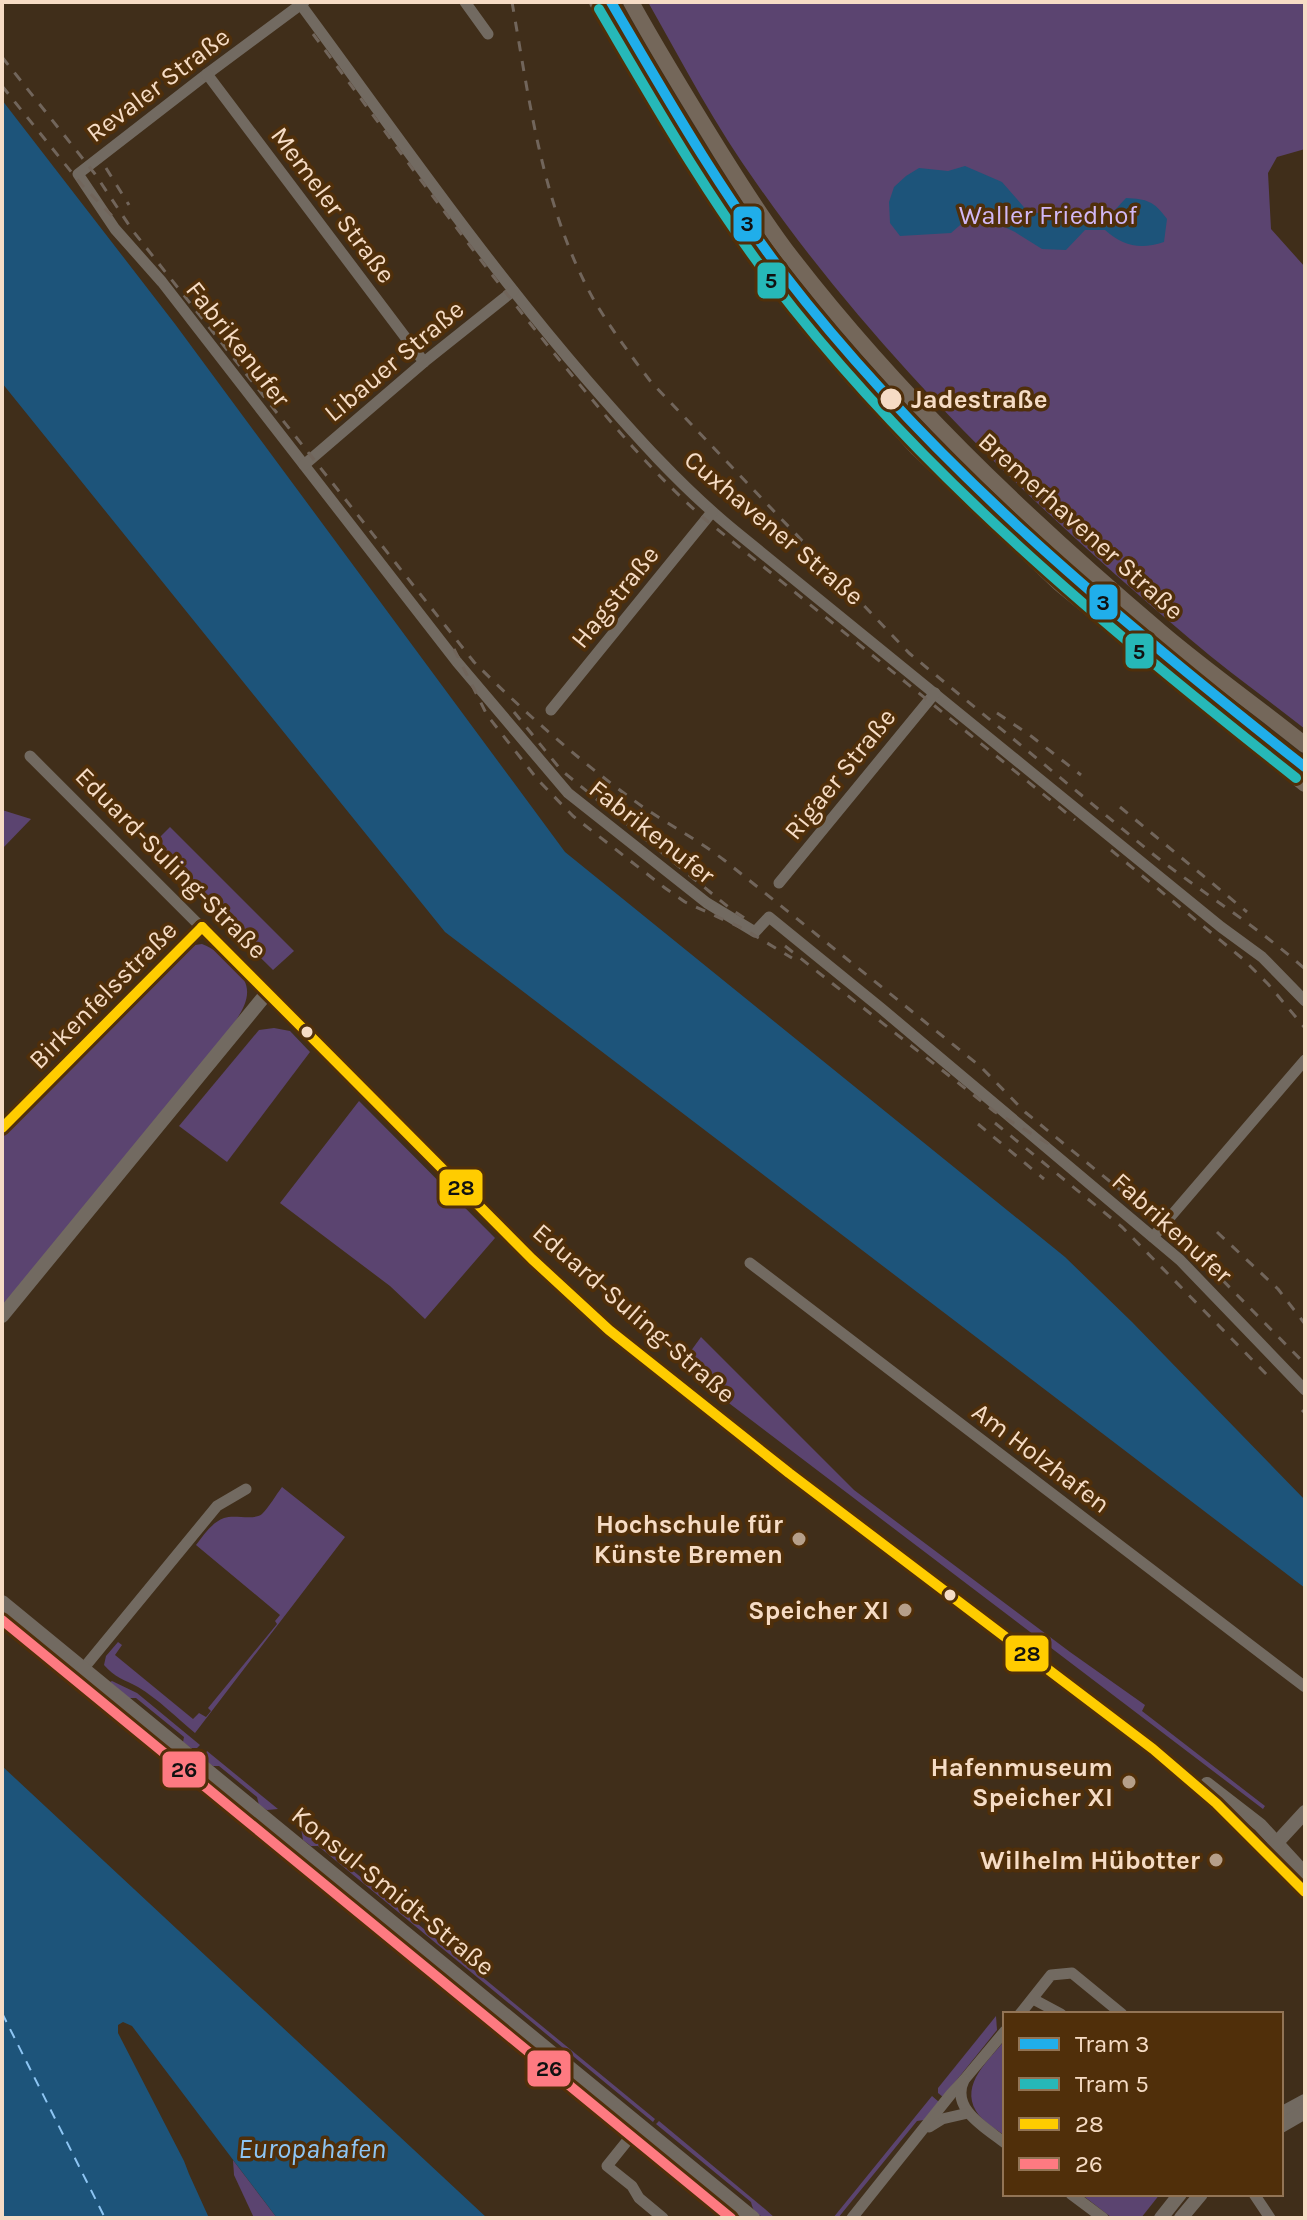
<svg xmlns="http://www.w3.org/2000/svg" width="1307" height="2220" viewBox="0 0 1307 2220" font-family="Karla,sans-serif">
<style>
.green{fill:#5b4470}
.water{fill:#1d547a}
.lines{fill:none;stroke-linecap:round;stroke-linejoin:round}
.ferry{stroke:#8dc5f3;stroke-width:2;stroke-dasharray:10 8;stroke-linecap:butt}
.minor{stroke:#726a61;stroke-width:11}
.tertiary{stroke:#726a61;stroke-width:14}
.primary{stroke:#74675a;stroke-width:16}
.rail{stroke:#71655b;stroke-width:3;stroke-dasharray:10 10;stroke-linecap:butt}
.bus-1-casing{stroke:#502f0a;stroke-width:16}
.bus-2-casing{stroke:#502f0a;stroke-width:16}
.bus-1{stroke:#fc0;stroke-width:10}
.bus-2{stroke:#fe7a81;stroke-width:10}
.tram-1-casing{stroke:#502f0a;stroke-width:16}
.tram-2-casing{stroke:#502f0a;stroke-width:16}
.tram-1{stroke:#20aeea;stroke-width:10}
.tram-2{stroke:#26b8b8;stroke-width:10}
.stop-dot{fill:#f6dcc5;stroke:#502f0a;stroke-width:3}
.poi-dot{fill:#b69f89;stroke:#502f0a;stroke-width:3}
.labels{text-anchor:middle;dominant-baseline:central;stroke-width:7;stroke-linejoin:round;paint-order:stroke}
.street-label{font-size:26px;fill:#f6dcc5;stroke:#502f0a}
.park-label{font-size:26px;fill:#d2b8f5;stroke:#502f0a}
.stop-label{font-size:26px;font-weight:bold;fill:#f6dcc5;stroke:#502f0a;text-anchor:start}
.poi-label{font-size:26px;font-weight:bold;fill:#f6dcc5;stroke:#502f0a;text-anchor:end}
.water-label{font-size:28px;font-style:italic;fill:#8dc5f3;stroke:#502f0a}
.line-badge{stroke:#502f0a;stroke-width:3}
.pale-badge-label{font-size:22px;text-anchor:middle;font-weight:bold;fill:#111}
</style>
<rect width="100%" height="100%" fill="#402e1a"/>
<!-- green -->
<g class="green">
<path d="M648,2H1305V149L1277,157L1268,173L1271,229L1305,267V729C1267,699 1227,671 1190,639C1030,504 878,357 757,184C716,127 683,64 648,2Z"/>
<polygon points="2,810 31,819 2,849"/>
<polygon points="170,827 294,951 273,970 149,848"/>
<path d="M202,944C215,949 223,957 234,967C260,991 242,1011 226,1035L2,1308V1136L188,950L195,945Z"/>
<polygon points="274,1028 290,1031 310,1052 227,1162 179,1126 259,1030"/>
<polygon points="359,1101 495,1238 425,1319 390,1286 280,1203"/>
<polygon points="701,1337 854,1490 1070,1652 1145,1705 1142,1711 1265,1806 1263,1809 680,1366"/>
<path d="M282,1487L345,1537L195,1733C177,1718 158,1699 138,1687C125,1680 114,1677 104,1665L106,1656L118,1642L122,1645L115,1655L193,1719L199,1713L206,1717L211,1711L208,1708L277,1624L275,1621L280,1615L196,1545C204,1535 211,1523 224,1518C235,1514 253,1521 262,1514C269,1507 276,1495 282,1487Z"/>
<polygon points="112,1681 137,1693 200,1745 197,1748 191,1748 183,1742 184,1737 136,1698 129,1698 110,1682"/>
<polygon points="207,1751 278,1809 267,1810 259,1805 257,1797 219,1766 213,1766 207,1762 205,1755"/>
<polygon points="301,1828 655,2119 653,2122 318,1846 311,1846 303,1840"/>
<polygon points="996,2016 997,2030 943,2097 938,2093 938,2088"/>
<path d="M1005,2040V2136C996,2129 982,2121 976,2111C960,2084 989,2060 1005,2040Z"/>
<polygon points="932,2096 939,2102 924,2120 917,2121 838,2218 833,2218"/>
<path d="M659,2121L765,2209L775,2218C762,2218 754,2216 751,2202L656,2124Z"/>
<polygon points="233,2160 277,2218 254,2218 234,2175"/>
<polygon points="1081,2194 1160,2194 1141,2218 1112,2218"/>
</g>
<!-- water -->
<g class="water">
<polygon points="2,100 175,324 565,852 1065,1257 1132,1322 1305,1500 1305,1588 445,932 2,383"/>
<path d="M965,166L1002,182L1029,213C1042,213 1057,210 1069,213C1107,219 1096,231 1126,198C1147,199 1154,201 1167,219L1164,242C1140,250 1123,246 1105,230H1085L1066,250L1042,249L1015,232L990,220H966L951,233L900,236L890,223L889,202L894,187L906,176L919,168L948,171Z"/>
<polygon points="2,1766 487,2218 277,2218 132,2026 123,2022 118,2025 118,2033 184,2161 189,2174 209,2218 2,2218"/>
</g>
<g class="lines">
<!-- ferry -->
<polyline class="ferry" points="2,2013 105,2218"/>
<!-- minor -->
<g class="minor">
<polyline points="304,2 207,74 78,174 115,229 162,282 457,662 568,793 707,903 755,932 769,917 882,1009 1180,1260 1305,1390"/>
<polyline points="465,2 488,34"/>
<path d="M301,5C394,131 484,261 587,380C634,434 680,486 735,531L1221,927L1262,957L1305,1001"/>
<polyline points="207,74 424,362"/>
<polyline points="304,465 424,362 513,291"/>
<polyline points="551,710 712,512"/>
<polyline points="30,756 267,993"/>
<polyline points="779,883 935,693"/>
<polyline points="2,1128 202,927"/>
<polyline points="1153,1237 1305,1060"/>
<polyline points="750,1263 1305,1687"/>
<polyline points="83,1669 217,1506 246,1489"/>
<polyline points="1033,1999 1061,2014"/>
<polyline points="1020,2014 1051,1975 1072,1973 1122,2014"/>
<path d="M1005,2031L964,2080C950,2109 986,2128 1005,2143"/>
<polyline points="640,2125 607,2166 632,2186 639,2198 663,2218"/>
<polyline points="929,2127 942,2119 968,2113"/>
<polyline points="1071,2194 1103,2218"/>
<polyline points="1254,2194 1270,2218"/>
<polyline points="852,2218 951,2094 964,2080"/>
</g>
<!-- tertiary -->
<g class="tertiary">
<polyline points="2,1316 267,993 532,1259 609,1330 789,1473 1153,1749 1216,1803 1305,1892"/>
<polyline points="2,1602 753,2218"/>
<polyline points="1207,1784 1260,1825 1305,1874"/>
<polyline points="1270,1850 1305,1812"/>
<polyline points="1281,2114 1305,2101"/>
<polyline points="1281,2126 1305,2112"/>
<polyline points="1161,2218 1180,2194"/>
<polyline points="1181,2218 1201,2194"/>
</g>
<!-- primary -->
<g class="primary">
<polyline points="597,2 714,196 765,271 809,327 851,376 918,449 1059,583 1305,784"/>
<path d="M631,2C659,53 690,103 721,153C741,185 762,218 785,249C894,392 1025,517 1162,633C1208,672 1258,707 1305,745"/>
</g>
<!-- rail -->
<g class="rail">
<path d="M512,2C530,104 543,210 595,302C612,330 631,356 651,382L909,653L1154,855C1204,894 1258,927 1305,969"/>
<path d="M313,34C395,144 475,257 562,363C607,418 652,473 706,520L1075,820"/>
<path d="M2,57L95,174L133,231L474,662C522,710 577,759 632,799C661,821 694,837 724,860L981,1067L1025,1112L1190,1247L1305,1364"/>
<polyline points="2,86 81,184 116,220"/>
<polyline points="106,168 129,205"/>
<polyline points="454,649 487,715 538,780 573,816 665,888 685,902 744,929 792,958"/>
<polyline points="514,712 561,770 732,910 749,921"/>
<polyline points="997,713 1031,736 1081,775"/>
<polyline points="1120,807 1247,912"/>
<polyline points="1111,850 1243,959 1268,984 1305,1028"/>
<polyline points="785,946 995,1112 1054,1147"/>
<polyline points="995,1123 1122,1227 1273,1381"/>
<polyline points="978,1124 1044,1179"/>
<polyline points="1217,1232 1278,1289 1305,1324"/>
<polyline points="1302,1410 1305,1413"/>
</g>
<!-- bus-1 casing -->
<g class="bus-1-casing">
<g id="bus-1">
<polyline points="202,927 532,1259 609,1330 789,1473 1153,1749 1216,1803 1305,1892"/>
<polyline points="2,1128 202,927"/>
</g>
</g>
<!-- bus-2 casing -->
<g class="bus-2-casing">
<polyline id="bus-2" points="2,1620 731,2218"/>
</g>
<!-- bus-1 -->
<use href="#bus-1" class="bus-1"/>
<!-- bus-2 -->
<use href="#bus-2" class="bus-2"/>
<!-- tram-1 casing -->
<g class="tram-1-casing">
<path id="tram-1" d="M611,2C665,94 718,188 783,273C930,464 1116,618 1305,767"/>
</g>
<!-- tram-2 casing -->
<g class="tram-2-casing">
<path id="tram-2" d="M599,9C653,101 706,195 771,280C918,473 1107,628 1296,778"/>
</g>
<!-- tram-1 -->
<use href="#tram-1" class="tram-1"/>
<!-- tram-2 -->
<use href="#tram-2" class="tram-2"/>
</g>
<!-- markers -->
<g class="stop-dot">
<circle cx="891" cy="399" r="12"/>
<circle cx="307" cy="1032" r="7"/>
<circle cx="950" cy="1595" r="7"/>
</g>
<g class="poi-dot">
<circle cx="799" cy="1539" r="8"/>
<circle cx="905" cy="1610" r="8"/>
<circle cx="1129" cy="1782" r="8"/>
<circle cx="1216" cy="1860" r="8"/>
</g>
<g class="labels">
<!-- street labels -->
<g class="street-label">
<text transform="translate(158 85) rotate(-37)">Revaler Straße</text>
<text transform="translate(333 205) rotate(53)">Memeler Straße</text>
<text transform="translate(238 344) rotate(52)">Fabrikenufer</text>
<text transform="translate(394 361) rotate(-40)">Libauer Straße</text>
<text transform="translate(1081 526) rotate(42)">Bremerhavener Straße</text>
<text transform="translate(774 528) rotate(40)">Cuxhavener Straße</text>
<text transform="translate(615 597) rotate(-51)">Hagstraße</text>
<text transform="translate(840 774) rotate(-51)">Rigaer Straße</text>
<text transform="translate(652 832) rotate(38)">Fabrikenufer</text>
<text transform="translate(171 863) rotate(45)">Eduard-Suling-Straße</text>
<text transform="translate(103 995) rotate(-45)">Birkenfelsstraße</text>
<text transform="translate(1172 1228) rotate(42)">Fabrikenufer</text>
<text transform="translate(634 1313) rotate(41)">Eduard-Suling-Straße</text>
<text transform="translate(1041 1458) rotate(37)">Am Holzhafen</text>
<text transform="translate(393 1891) rotate(39)">Konsul-Smidt-Straße</text>
</g>
<!-- park labels -->
<g class="park-label">
<text x="1048" y="215">Waller Friedhof</text>
</g>
<!-- stop labels -->
<g class="stop-label">
<text x="911" y="399">Jadestraße</text>
</g>
<!-- poi labels -->
<g class="poi-label">
<text x="783" y="1524">Hochschule für<tspan x="783" dy="30">Künste Bremen</tspan></text>
<text x="889" y="1610">Speicher XI</text>
<text x="1113" y="1767">Hafenmuseum<tspan x="1113" dy="30">Speicher XI</tspan></text>
<text x="1200" y="1860">Wilhelm Hübotter</text>
</g>
<!-- water labels -->
<g class="water-label">
<text x="312" y="2148">Europahafen</text>
</g>
</g>
<g class="line-badge">
<rect x="732" y="205" width="31" height="38" rx="8" fill="#20aeea"/>
<rect x="756" y="261" width="31" height="39" rx="8" fill="#26b8b8"/>
<rect x="1088" y="583" width="31" height="38" rx="8" fill="#20aeea"/>
<rect x="1124" y="632" width="31" height="38" rx="8" fill="#26b8b8"/>
<rect x="438" y="1168" width="46" height="39" rx="8" fill="#fc0"/>
<rect x="1004" y="1634" width="46" height="39" rx="8" fill="#fc0"/>
<rect x="161" y="1750" width="46" height="39" rx="8" fill="#fe7a81"/>
<rect x="526" y="2049" width="46" height="39" rx="8" fill="#fe7a81"/>
</g>
<g class="pale-badge-label">
<text x="747" y="231">3</text>
<text x="771" y="288">5</text>
<text x="1103" y="610">3</text>
<text x="1139" y="659">5</text>
<text x="461" y="1195">28</text>
<text x="1027" y="1661">28</text>
<text x="184" y="1777">26</text>
<text x="549" y="2076">26</text>
</g>
<!-- border -->
<rect width="1307" height="2220" fill="none" stroke="#f6dcc5" stroke-width="8"/>
<!-- legend -->
<rect x="1003" y="2012" width="280" height="184" fill="#502f0a" stroke="#927455" stroke-width="2"/>
<rect x="1019" y="2038" width="40" height="12" fill="#20aeea" stroke="#927455" stroke-width="2"/>
<text x="1075" y="2052" font-size="24" fill="#f6dcc5">Tram 3</text>
<rect x="1019" y="2078" width="40" height="12" fill="#26b8b8" stroke="#927455" stroke-width="2"/>
<text x="1075" y="2092" font-size="24" fill="#f6dcc5">Tram 5</text>
<rect x="1019" y="2118" width="40" height="12" fill="#ffcc00" stroke="#927455" stroke-width="2"/>
<text x="1075" y="2132" font-size="24" fill="#f6dcc5">28</text>
<rect x="1019" y="2158" width="40" height="12" fill="#fe7a81" stroke="#927455" stroke-width="2"/>
<text x="1075" y="2172" font-size="24" fill="#f6dcc5">26</text>
</svg>
